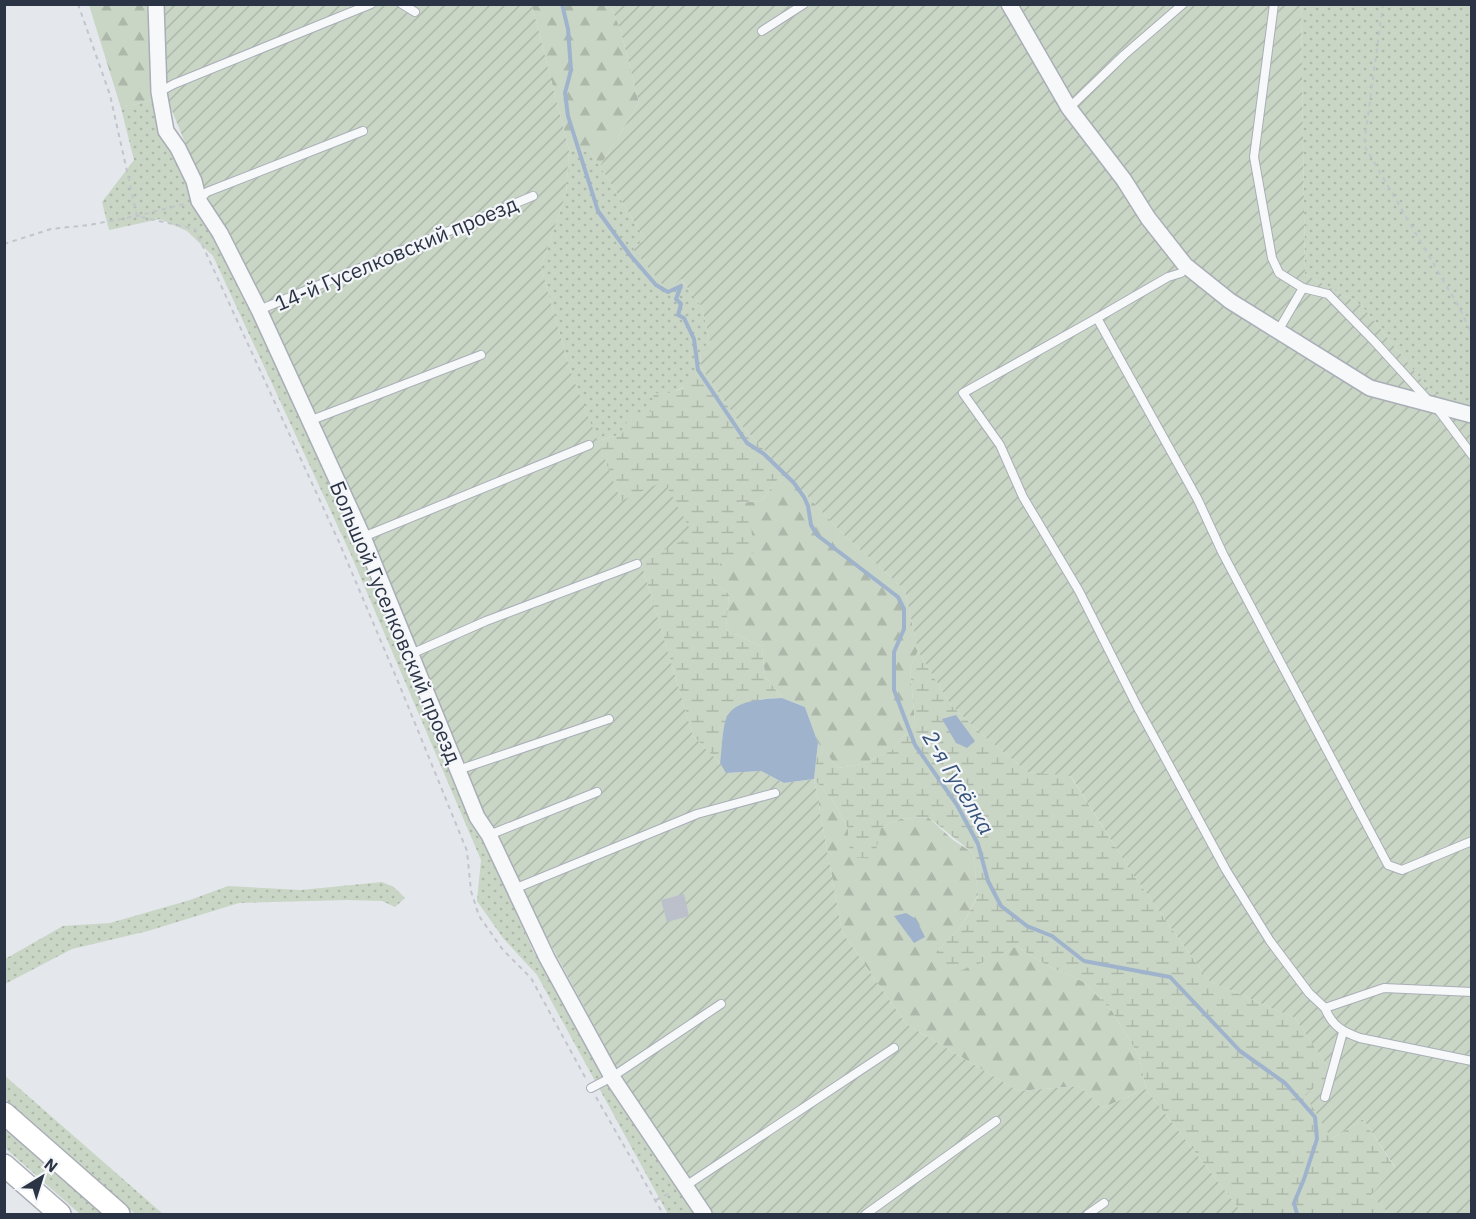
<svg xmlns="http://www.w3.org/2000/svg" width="1476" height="1219" viewBox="0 0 1476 1219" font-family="'IBM Plex Sans',sans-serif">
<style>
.grass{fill:url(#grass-dots)}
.forest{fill:url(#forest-firs)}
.wetland{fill:url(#wetland-marsh)}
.garden{fill:url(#garden-furrows)}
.water{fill:#9fb4cc}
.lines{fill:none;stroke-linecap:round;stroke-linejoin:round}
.stream{stroke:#9fb4cc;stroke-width:4}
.building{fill:#bbc0ca}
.lane-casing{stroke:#a9aeb7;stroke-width:10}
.street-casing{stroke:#a9aeb7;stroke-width:18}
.secondary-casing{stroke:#a9aeb7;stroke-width:24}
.path{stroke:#c2c5cb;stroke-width:2;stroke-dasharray:4.5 4.5;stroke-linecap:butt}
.lane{stroke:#f7f8fa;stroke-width:8}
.street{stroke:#f7f8fa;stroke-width:15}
.secondary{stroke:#fff;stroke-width:21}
.labels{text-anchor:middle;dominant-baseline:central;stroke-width:4.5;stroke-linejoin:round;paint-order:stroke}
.street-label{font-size:21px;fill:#2b3445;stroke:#f4f6f9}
.water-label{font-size:22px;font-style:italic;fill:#34527a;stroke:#f4f6f9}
</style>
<defs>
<pattern id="grass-dots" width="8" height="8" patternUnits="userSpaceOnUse" patternTransform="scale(1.5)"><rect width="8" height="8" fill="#c9d6c5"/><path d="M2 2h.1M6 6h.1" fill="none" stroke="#adb8ab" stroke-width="1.8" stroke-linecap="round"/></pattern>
<pattern id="forest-firs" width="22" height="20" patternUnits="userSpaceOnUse" patternTransform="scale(1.5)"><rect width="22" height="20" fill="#c9d6c5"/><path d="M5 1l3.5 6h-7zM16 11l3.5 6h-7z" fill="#adb8ab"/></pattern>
<pattern id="wetland-marsh" width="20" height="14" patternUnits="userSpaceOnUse" patternTransform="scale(1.5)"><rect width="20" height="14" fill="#c9d6c5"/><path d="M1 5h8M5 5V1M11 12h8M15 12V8" fill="none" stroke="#adb8ab"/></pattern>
<pattern id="garden-furrows" width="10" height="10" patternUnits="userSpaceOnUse" patternTransform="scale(1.5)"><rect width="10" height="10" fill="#c9d6c5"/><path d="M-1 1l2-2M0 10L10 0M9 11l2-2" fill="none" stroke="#adb8ab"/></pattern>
</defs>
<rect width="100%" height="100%" fill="#e4e7ec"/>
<!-- grass -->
<g class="grass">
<polygon points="1301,5 1471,5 1471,424 1429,389 1361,305 1305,274"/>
<polygon points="155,99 173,152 192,197 255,315 383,598 533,951 700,1214 668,1214 537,975 503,938 477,901 481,860 351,555 213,256 187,231 160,219 109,230 102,202 134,160 121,108"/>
<polygon points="569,150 589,151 600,166 645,239 634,248 667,290 680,278 702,307 710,342 700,351 701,367 689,384 670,394 650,414 622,434 597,441 570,370 541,267 566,194"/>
<polygon points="382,882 394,887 405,898 395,907 382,901 348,900 239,903 148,931 72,949 5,984 5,959 63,926 110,923 190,900 228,886 301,890"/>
<polygon points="4,1075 163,1214 135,1214 5,1099"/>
<polygon points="4,1118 114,1214 80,1214 5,1148"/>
</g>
<!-- forest -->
<g class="forest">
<polygon points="89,5 147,5 155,99 121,108"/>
<polygon points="532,5 610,5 620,28 639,103 600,166 589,151 569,150"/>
<polygon points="784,471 843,534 905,590 918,651 910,667 915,723 892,750 863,764 838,768 818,743 805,707 782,698 765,676 762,647 726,629 729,594 714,582 738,503 761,501"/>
<polygon points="814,779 834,802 848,829 851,857 881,828 900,819 928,817 953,840 973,853 978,895 963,924 936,952 1000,956 1016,946 1048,966 1084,982 1112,1011 1139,1056 1146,1089 1102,1108 1079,1086 1018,1091 906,1024 842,932"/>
</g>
<!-- wetland -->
<g class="wetland">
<path d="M701,367L741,425L784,471L761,501L738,503L751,524L754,553L722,559L714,582L729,594L726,629L762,647L765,676L782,698L760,699L727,718L720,763L693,736L641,562L693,534L621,501L597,441L622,434L631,412L650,414L654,393C679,395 687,387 701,367Z"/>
<polygon points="918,651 951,705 985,737 1028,772 1070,775 1130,870 1209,981 1295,1018 1332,1073 1332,1139 1363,1119 1395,1168 1371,1195 1389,1214 1243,1214 1146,1089 1139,1056 1112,1011 1084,982 1048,966 1016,946 1000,956 954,973 936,952 963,924 978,896 973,853 928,817 900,819 881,828 874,859 850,857 848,829 834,802 814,779 818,743 838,768 863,764 892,750 915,723 910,667"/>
</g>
<!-- garden -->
<g class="garden">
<polygon points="161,5 532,5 569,150 566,194 541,267 570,370 621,501 664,481 693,535 641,562 693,736 720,763 727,773 761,771 784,783 814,779 842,932 906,1024 1018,1091 1079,1086 1102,1108 1146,1089 1243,1214 710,1214 686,1180 621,1076 482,816 261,299 207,196 170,106 165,82"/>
<polygon points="610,5 1301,5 1305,274 1361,305 1429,389 1471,424 1471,1214 1389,1214 1371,1195 1395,1167 1363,1119 1332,1139 1305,1095 1332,1073 1295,1018 1209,981 1130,870 1071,776 1028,772 985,737 951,705 918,651 905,590 843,534 741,425 701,367 700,351 710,342 702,307 681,279 667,290 633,249 645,239 600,166 639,103 620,28"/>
</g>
<!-- water -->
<g class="water">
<path d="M782,698L805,707L818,743L814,779L784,783L761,771L726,773L720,763C722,750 722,731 726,719C733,699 765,699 782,698Z"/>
<polygon points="956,715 975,741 967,748 956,743 942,719"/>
<polygon points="906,913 916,919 925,937 914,943 894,916"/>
</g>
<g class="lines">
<!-- stream -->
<polyline class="stream" points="562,4 568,29 571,70 565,93 568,116 598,211 630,255 656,285 668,292 681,286 676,299 681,304 678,315 684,318 694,339 698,370 747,443 764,454 794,483 804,497 808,506 811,525 817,535 898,597 904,609 904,629 894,652 894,690 915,745 957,805 978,844 988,881 1001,906 1027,926 1052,936 1084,961 1170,977 1240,1051 1285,1083 1315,1117 1317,1139 1304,1179 1294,1203 1297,1214"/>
</g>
<!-- building -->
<polygon class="building" points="684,894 689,916 667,922 661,900"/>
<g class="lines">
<!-- lane casing -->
<g class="lane-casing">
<g id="lane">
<polyline points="402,4 415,12"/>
<polyline points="1274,4 1254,157 1272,258 1279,273 1303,288 1278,331"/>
<polyline points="762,31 804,4"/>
<polyline points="159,92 174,84 371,4"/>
<polyline points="1069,108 1124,55 1183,4"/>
<polyline points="199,200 207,192 363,131"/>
<polyline points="1303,288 1328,294 1375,342 1426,398"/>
<polyline points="259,310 533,196"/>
<polyline points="1097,318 1168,277 1181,273"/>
<polyline points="1437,408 1472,455"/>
<polyline points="309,421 481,355"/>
<polyline points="363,537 589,445"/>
<polyline points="411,654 486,621 637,564"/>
<polyline points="458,770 609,719"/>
<polyline points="489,835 597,792"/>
<polyline points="514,889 697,814 775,793"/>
<path d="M1472,992L1384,988L1325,1008C1332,1026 1343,1032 1360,1038L1472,1061"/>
<polyline points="1325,1008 1309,993 1270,941 1226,870 1137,706 1079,591 1023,497 1000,445 963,393 1097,318 1198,500 1223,554 1388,865 1402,870 1472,841"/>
<polyline points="591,1088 612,1077 721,1004"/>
<polyline points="1325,1097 1343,1032"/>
<polyline points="684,1187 894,1048"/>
<polyline points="866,1214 996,1121"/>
<polyline points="1088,1214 1104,1203"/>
</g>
</g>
<!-- street casing -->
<g class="street-casing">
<g id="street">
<polyline points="156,4 159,92 166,131 178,148 194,181 199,201 220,233 259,310 363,537 477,817 489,835 547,958 612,1077 704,1214"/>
<polyline points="1009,4 1069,108 1124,180 1148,218 1185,265 1230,301 1370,388 1472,415"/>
</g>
</g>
<!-- secondary casing -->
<g class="secondary-casing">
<g id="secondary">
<polyline points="4,1113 119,1214"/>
<polyline points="4,1165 60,1214"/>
</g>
</g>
<!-- path -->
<g class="path">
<polyline points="78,4 110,95 137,216 195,229 339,542 399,684 467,851 471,891 479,916 503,950 531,978 586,1079"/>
<polyline points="1383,4 1364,145 1460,309 1472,334"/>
<polyline points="4,244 51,229 89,225 137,216 184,204"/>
<polyline points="596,1097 663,1214"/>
<polyline points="656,1200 672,1192"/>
</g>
<!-- lane -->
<use href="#lane" class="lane"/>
<!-- street -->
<use href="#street" class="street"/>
<!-- secondary -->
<use href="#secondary" class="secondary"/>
</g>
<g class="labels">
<!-- street labels -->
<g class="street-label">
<text transform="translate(396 253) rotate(-23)">14-й Гуселковский проезд</text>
<text transform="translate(396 622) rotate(67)">Большой Гуселковский проезд</text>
</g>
<!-- water labels -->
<g class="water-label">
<text transform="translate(959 782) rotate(59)">2-я Гусёлка</text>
</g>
</g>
<!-- border -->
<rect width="1476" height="1219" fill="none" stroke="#2b3445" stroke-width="12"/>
<!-- north arrow -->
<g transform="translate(42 1177) rotate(38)" stroke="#f4f6f9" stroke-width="4.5" paint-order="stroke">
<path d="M0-4.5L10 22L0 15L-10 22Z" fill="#2b3445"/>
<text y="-9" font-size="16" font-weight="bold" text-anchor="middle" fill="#2b3445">N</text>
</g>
</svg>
